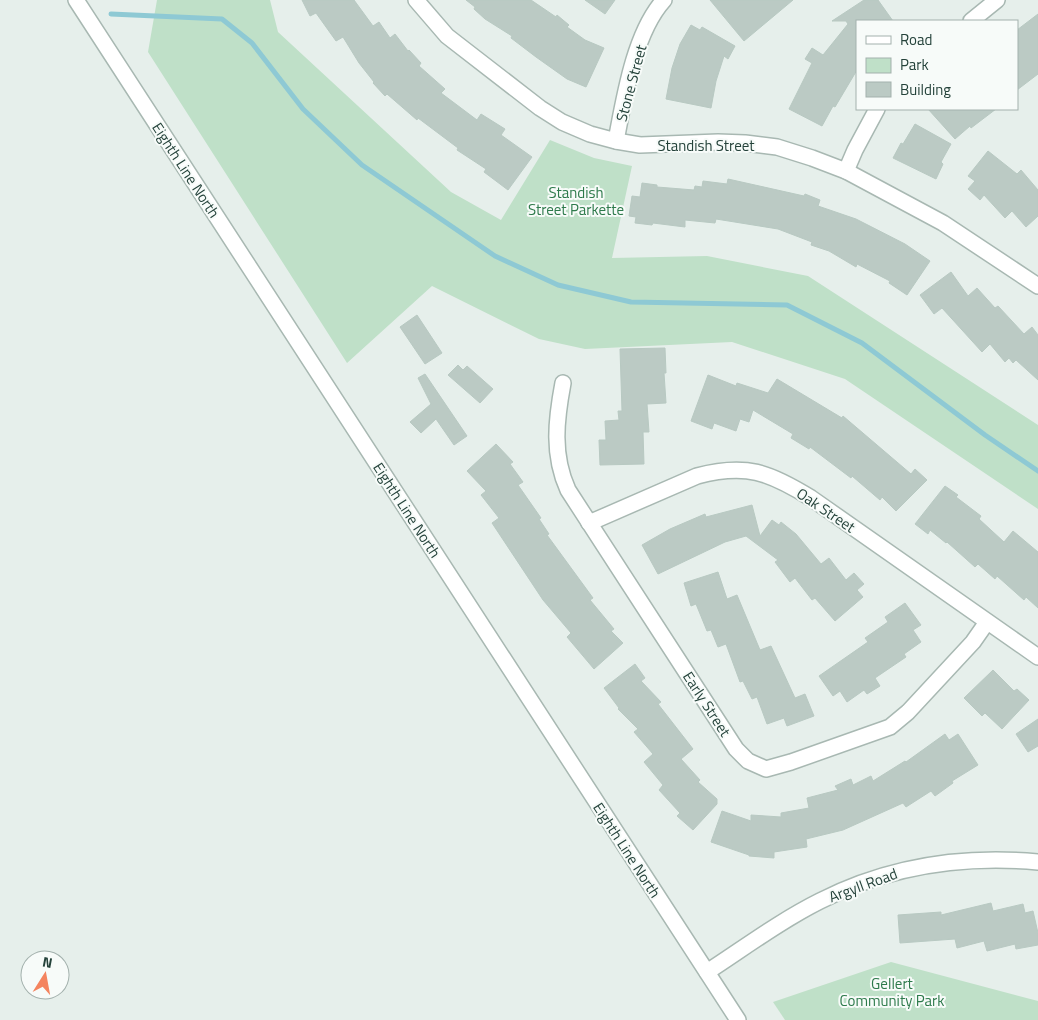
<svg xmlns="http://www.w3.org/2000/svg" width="1038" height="1020" viewBox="0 0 1038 1020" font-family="'Titillium Web',sans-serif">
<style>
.green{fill:#bfe0c8}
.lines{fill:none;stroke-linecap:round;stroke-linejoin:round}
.stream{stroke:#8ec9d4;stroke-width:5}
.building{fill:#bbcac4;stroke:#b8c9c2}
.minor-casing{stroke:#a8b8b2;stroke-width:18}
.tertiary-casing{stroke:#a8b8b2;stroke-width:18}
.minor{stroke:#fff;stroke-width:15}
.tertiary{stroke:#fff;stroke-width:15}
.labels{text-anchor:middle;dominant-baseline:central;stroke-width:4;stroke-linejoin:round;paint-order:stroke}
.street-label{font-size:15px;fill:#24423a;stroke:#f7fbf9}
.park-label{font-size:15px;fill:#2d7a4b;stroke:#f7fbf9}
</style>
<rect width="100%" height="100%" fill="#e6efeb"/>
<!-- green -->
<g class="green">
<polygon points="157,0 270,0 278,32 451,192 501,220 550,140 594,158 632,166 612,258 707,256 808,276 1038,425 1038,509 845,379 732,342 585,349 539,339 432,286 347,363 148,52"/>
<polygon points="891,962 1038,1001 1038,1020 785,1020 773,1002"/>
</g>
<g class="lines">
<!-- stream -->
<polyline class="stream" points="111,14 222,19 252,43 303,109 362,165 495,256 558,285 631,302 787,305 862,343 985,435 1038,471"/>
</g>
<!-- building -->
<g class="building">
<polygon points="302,0 354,0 373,26 379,22 390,38 395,34 408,51 409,50 421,63 419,66 445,89 441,93 477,120 481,114 505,129 501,135 532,157 508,190 484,172 486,169 457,150 458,148 418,118 417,120 387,94 385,96 373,83 374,82 359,63 343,37 336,41 316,13 310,16"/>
<polygon points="466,0 531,0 556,17 557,15 569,25 567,27 585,40 604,48 586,87 567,79 536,57 511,38 512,36 485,19 474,9 475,7"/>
<polygon points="585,0 615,0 605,14"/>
<polygon points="710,0 793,0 744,41"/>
<polygon points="864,0 878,0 893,21 857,21 857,70 835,107 833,106 822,126 789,109 812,63 805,59 812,48 823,55 848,24 846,21 832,21"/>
<polygon points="1038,14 1038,74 1017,90 1017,30"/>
<polygon points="691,25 700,30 702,27 735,46 728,59 724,56 716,81 711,108 666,99 672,68 680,44"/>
<polygon points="928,109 996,109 971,128 970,126 955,139"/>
<polygon points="915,124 951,144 941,162 943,164 936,179 893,158 901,143 903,144"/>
<polygon points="988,151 1017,174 1021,170 1038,190 1038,216 1026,227 1012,211 1005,218 984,195 980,200 968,189 975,181 968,176"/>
<polygon points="728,179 804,196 805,194 820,200 818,206 856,219 905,244 930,261 907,295 889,283 890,281 857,264 856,267 829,251 811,245 812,242 778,229 716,219 715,223 685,220 685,227 653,223 652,225 635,223 636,217 629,216 632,196 640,197 642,183 657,185 657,187 694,190 695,186 702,187 703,181 727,184"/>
<polygon points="951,272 968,296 977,288 995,308 998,306 1024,334 1032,327 1038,335 1038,380 1016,360 1013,363 1009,358 1005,362 990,344 982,352 942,308 934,314 920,295"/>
<polygon points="417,315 442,353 425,364 400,327"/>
<polygon points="665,348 666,373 664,373 666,403 647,404 649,432 643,432 644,464 600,465 599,440 606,440 605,421 619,420 618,411 622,411 620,349"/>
<polygon points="458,365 463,370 467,366 493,389 480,403 448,375"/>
<polygon points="425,374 467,436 454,445 436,419 421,433 410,422 431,404 418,378"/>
<polygon points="708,375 736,386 737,383 768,393 777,379 842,418 843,416 911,474 915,469 927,480 896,511 882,497 880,500 852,476 851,478 810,447 809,449 791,438 793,434 753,410 749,422 740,419 736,431 714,423 712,429 691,421"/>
<polygon points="496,444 513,462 510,464 523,482 518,485 541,518 539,519 549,534 547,535 593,598 590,600 614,629 611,631 623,643 594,669 567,637 571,633 543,600 492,523 499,518 481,495 486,491 467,471"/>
<polygon points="945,486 958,495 956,497 981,516 979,519 1004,542 1013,531 1038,552 1038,608 1026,597 1024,600 997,576 995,579 978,564 975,567 947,542 946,543 930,530 928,534 915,524"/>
<polygon points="752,505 760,536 772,520 779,525 781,522 796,534 821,564 829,558 846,580 854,573 864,584 857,590 863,597 835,621 815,598 812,600 795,578 790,582 775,562 778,560 746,536 725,542 658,574 642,545 670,529 705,514 706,517"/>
<polygon points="718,572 727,599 737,595 760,650 771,646 795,698 805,694 814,716 787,726 784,718 767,724 757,697 752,699 743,681 740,682 726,644 718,647 711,630 707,631 696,604 691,606 684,583"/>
<polygon points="905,603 921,625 913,630 921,642 904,654 906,657 875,678 880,686 867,694 864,690 847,702 840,691 833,696 819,676 868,642 865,638 888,622 885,617"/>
<polygon points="635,664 645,678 641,681 661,702 658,704 693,749 681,759 700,780 698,782 717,799 717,804 693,830 677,816 680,813 659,790 663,785 644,762 653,754 634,732 638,729 618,709 619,708 604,688"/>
<polygon points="993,670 1014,691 1017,689 1029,700 1002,729 985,713 982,716 964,698"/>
<polygon points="1038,719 1038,746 1028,752 1016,734"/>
<polygon points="945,734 949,740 958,734 978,765 952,781 953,783 935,796 931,791 906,807 903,803 843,830 806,839 807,847 774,852 774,858 749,856 749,855 711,842 722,811 751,821 751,815 781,817 781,813 809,808 807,798 838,790 835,786 851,779 853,785 871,776 873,781 905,761 906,762"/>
<polygon points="991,903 993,911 1023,904 1025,913 1033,911 1038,933 1038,945 1016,949 1015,944 987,951 984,941 957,948 955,939 900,943 898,915 941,912 941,915"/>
</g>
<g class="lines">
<!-- minor casing -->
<g class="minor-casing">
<g id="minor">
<polyline points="416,0 447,36 540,108 562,122 590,134 616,141 640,145 718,142 745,143 777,147 812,158 846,171 943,223 1038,286"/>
<polyline points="971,21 997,0"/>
<path d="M616,141C624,99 634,33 664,0"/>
<polyline points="846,171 855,150 877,109"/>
<path d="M563,383C556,420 552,455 568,490L736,749L748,761L766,769L791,762L890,727L908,712L973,642L987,622"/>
<path d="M589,523L697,476C746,463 769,472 811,498L1038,657"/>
</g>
</g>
<!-- tertiary casing -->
<g class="tertiary-casing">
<g id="tertiary">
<polyline points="76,0 738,1020"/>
<path d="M707,972C744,948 780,921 820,901C889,866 961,855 1038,862"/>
</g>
</g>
<!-- minor -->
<use href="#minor" class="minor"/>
<!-- tertiary -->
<use href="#tertiary" class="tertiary"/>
</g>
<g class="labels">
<!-- street labels -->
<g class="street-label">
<text transform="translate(631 83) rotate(-75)">Stone Street</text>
<text x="706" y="145">Standish Street</text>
<text transform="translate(186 170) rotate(57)">Eighth Line North</text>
<text transform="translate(407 510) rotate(57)">Eighth Line North</text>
<text transform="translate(826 510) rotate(34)">Oak Street</text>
<text transform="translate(707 704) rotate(57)">Early Street</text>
<text transform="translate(627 850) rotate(57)">Eighth Line North</text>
<text transform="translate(863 885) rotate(-20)">Argyll Road</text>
</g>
<!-- park labels -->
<g class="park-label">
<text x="576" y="192">Standish<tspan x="576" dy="17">Street Parkette</tspan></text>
<text x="892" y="983">Gellert<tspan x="892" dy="17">Community Park</tspan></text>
</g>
</g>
<!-- legend -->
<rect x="856" y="20" width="162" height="90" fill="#f7fbf9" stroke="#a3b1ad"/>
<rect x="866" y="36" width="25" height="8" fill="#ffffff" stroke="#a3b1ad"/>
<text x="900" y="45" font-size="15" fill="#24423a">Road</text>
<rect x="866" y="58" width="25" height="15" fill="#bfe0c8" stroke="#a3b1ad"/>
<text x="900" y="70" font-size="15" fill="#24423a">Park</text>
<rect x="866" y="82" width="25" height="15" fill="#bbcac4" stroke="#a3b1ad"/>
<text x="900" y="95" font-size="15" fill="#24423a">Building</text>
<!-- north arrow -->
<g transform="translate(45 975) rotate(11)"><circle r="24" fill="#f7fbf9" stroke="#a3b1ad"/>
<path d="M0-4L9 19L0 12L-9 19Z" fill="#f4845f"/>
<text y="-8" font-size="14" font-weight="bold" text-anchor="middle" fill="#24423a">N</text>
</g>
</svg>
